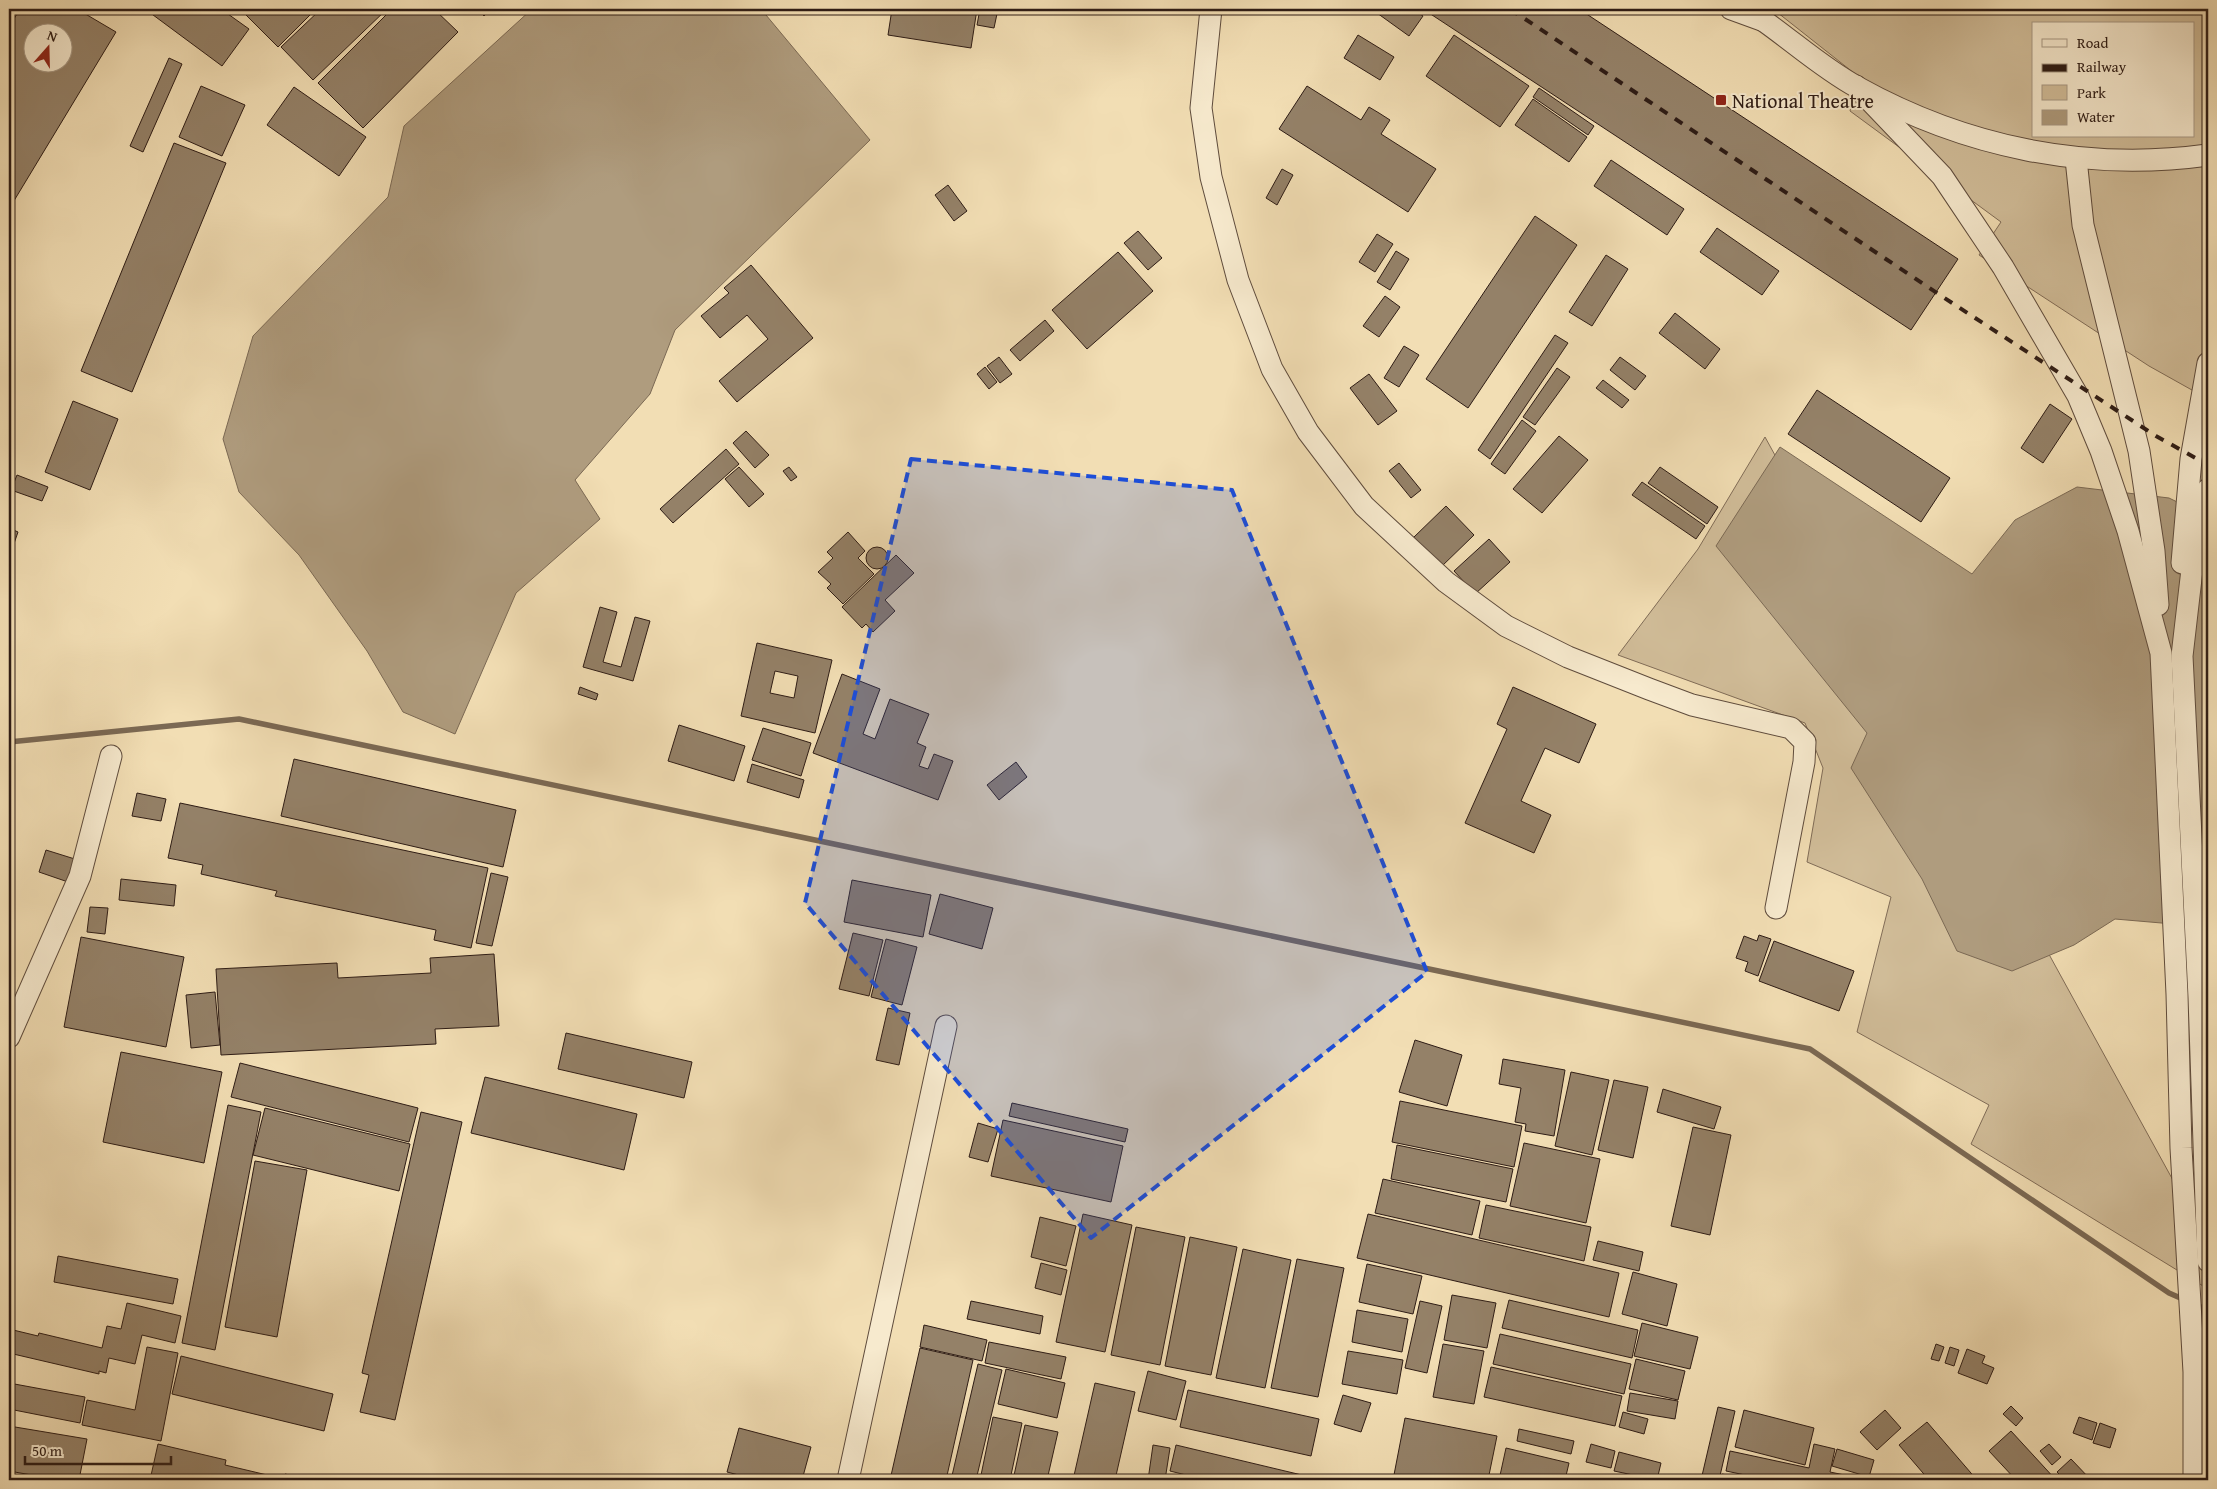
<svg xmlns="http://www.w3.org/2000/svg" width="2217" height="1489" viewBox="0 0 2217 1489" font-family="'Gentium Book Plus',serif">
<style>
.green{fill:#d1bd99;stroke:#806c57;fill-rule:evenodd}
.water{fill:#af9c7e;stroke:#7b6954}
.lines{fill:none;stroke-linecap:round;stroke-linejoin:round}
.stream{stroke:#7b6954;stroke-width:5.5}
.building{fill:#948168;stroke:#2e1c15;fill-rule:evenodd}
.minor-casing{stroke:#5f4c3d;stroke-width:23}
.minor{stroke:#f7eace;stroke-width:21}
.rail{stroke:#2e1c15;stroke-width:4;stroke-dasharray:9 9;stroke-linecap:butt}
.marked{fill:#1d4ed8;fill-opacity:0.2;stroke:#1d4ed8;stroke-width:4;stroke-dasharray:10 6;stroke-linejoin:round}
.poi-dot{fill:#8f2418;stroke:#f7eace;stroke-width:2}
.labels{text-anchor:middle;dominant-baseline:central;stroke-width:4;stroke-linejoin:round;paint-order:stroke}
.poi-label{font-size:20px;fill:#2e1c15;stroke:#f7eace;text-anchor:start}
</style>
<rect width="100%" height="100%" fill="#f2deb4"/>
<filter id="stains"><feTurbulence type="fractalNoise" baseFrequency=".004" numOctaves="4"/><feColorMatrix values="0 0 0 0 .2 0 0 0 0 .09 0 0 0 0 .02 0 0 0 .5 -.17"/></filter>
<radialGradient id="worn" r=".72"><stop offset=".6" stop-color="#630" stop-opacity="0"/><stop offset="1" stop-color="#630" stop-opacity=".3"/></radialGradient>
<!-- green -->
<g class="green">
<path d="M1773,9H2208V399L2149,366L1979,255L2001,222L1850,111L1859,77ZM2033,24H2193V136H2033Z"/>
<polygon points="1765,437 2208,1244 2208,1289 1971,1144 1989,1105 1857,1032 1891,897 1807,862 1823,768 1805,723 1618,655 1698,549"/>
</g>
<!-- water -->
<g class="water">
<polygon points="532,9 761,9 870,140 675,330 650,394 575,480 600,519 516,593 455,734 403,712 367,651 299,555 239,492 223,439 253,336 388,197 404,126"/>
<polygon points="1780,447 1972,574 2015,520 2077,487 2169,498 2208,517 2208,927 2115,919 2074,945 2012,971 1957,951 1922,879 1851,768 1867,733 1716,546"/>
</g>
<g class="lines">
<!-- stream -->
<g class="stream">
<polyline points="9,742 239,719 1810,1049 2169,1293 2185,1300"/>
<polyline points="2196,1305 2208,1310"/>
</g>
</g>
<!-- building -->
<g class="building">
<path d="M20,9H77L116,32L9,209V27ZM32,32H62V62H32Z"/>
<polygon points="145,9 221,9 249,29 222,66"/>
<polygon points="240,9 316,9 278,47"/>
<polygon points="321,9 387,9 313,80 281,47"/>
<polygon points="392,9 434,9 458,32 363,128 318,83"/>
<polygon points="477,9 491,9 484,16"/>
<polygon points="892,9 977,9 971,48 888,35"/>
<polygon points="980,9 998,9 994,28 977,25"/>
<polygon points="1380,9 1412,9 1423,16 1409,36 1377,13"/>
<polygon points="1427,9 1579,9 1958,259 1911,330 1426,11"/>
<polygon points="1358,35 1394,57 1380,80 1344,58"/>
<polygon points="1454,35 1529,86 1500,127 1426,76"/>
<polygon points="169,58 182,64 143,152 130,146"/>
<polygon points="201,86 245,105 222,156 179,137"/>
<polygon points="1307,86 1361,120 1369,107 1379,113 1390,120 1381,134 1436,169 1408,212 1279,129"/>
<polygon points="294,87 366,137 339,176 267,125"/>
<polygon points="1539,88 1594,126 1588,135 1533,97"/>
<polygon points="1533,99 1587,137 1569,162 1515,125"/>
<polygon points="174,143 226,163 132,392 81,371"/>
<polygon points="1611,160 1684,209 1667,235 1594,186"/>
<polygon points="1282,169 1293,175 1277,205 1266,198"/>
<polygon points="948,185 967,211 954,221 935,195"/>
<polygon points="1535,216 1577,245 1468,408 1426,379"/>
<polygon points="1717,228 1779,271 1762,295 1700,252"/>
<polygon points="1138,231 1162,258 1148,270 1124,243"/>
<polygon points="1377,234 1393,244 1375,272 1359,262"/>
<polygon points="1396,251 1409,259 1390,290 1377,282"/>
<polygon points="1118,252 1153,291 1087,349 1052,310"/>
<polygon points="1606,255 1628,269 1592,326 1569,312"/>
<polygon points="751,265 813,338 737,402 719,381 768,339 747,315 720,338 701,316 729,293 724,288"/>
<polygon points="1385,296 1400,307 1379,337 1363,326"/>
<polygon points="1675,313 1720,349 1705,369 1659,333"/>
<polygon points="1045,320 1054,331 1020,361 1010,350"/>
<polygon points="1555,335 1568,343 1490,459 1478,450"/>
<polygon points="1404,346 1419,355 1399,387 1384,378"/>
<polygon points="999,357 1012,374 1000,383 987,366"/>
<polygon points="1620,357 1646,376 1635,390 1610,370"/>
<polygon points="985,367 997,382 989,389 977,374"/>
<polygon points="1557,368 1570,377 1535,425 1523,417"/>
<polygon points="1369,374 1397,411 1378,425 1350,388"/>
<polygon points="1603,380 1629,400 1622,408 1596,388"/>
<polygon points="1817,390 1950,478 1921,522 1788,434"/>
<polygon points="73,401 118,419 90,490 45,472"/>
<polygon points="2050,404 2072,419 2043,463 2021,448"/>
<polygon points="1522,420 1536,431 1505,474 1491,464"/>
<polygon points="746,431 769,455 755,468 733,443"/>
<polygon points="1559,436 1588,460 1542,513 1513,489"/>
<polygon points="726,449 739,464 673,523 660,509"/>
<polygon points="1399,463 1421,490 1411,498 1389,471"/>
<polygon points="739,467 764,494 749,507 725,479"/>
<polygon points="789,467 797,477 791,481 783,471"/>
<polygon points="1660,467 1718,507 1707,524 1648,483"/>
<polygon points="17,475 48,487 42,501 11,490"/>
<polygon points="1642,482 1705,526 1696,539 1632,495"/>
<polygon points="1446,506 1474,535 1441,567 1413,538"/>
<polygon points="9,528 18,532 10,555 9,554"/>
<polygon points="848,532 865,551 858,558 874,574 843,604 827,588 831,584 818,572 833,558 827,552"/>
<polygon points="1489,539 1510,562 1475,594 1454,571"/>
<circle cx="877" cy="558" r="11"/>
<polygon points="896,555 914,573 885,600 895,611 873,632 866,624 862,628 842,607"/>
<polygon points="600,607 617,612 603,662 621,667 635,617 650,621 633,681 583,667"/>
<path d="M757,643L832,660L815,733L741,716ZM775,671L798,676L794,698L770,693Z"/>
<polygon points="842,674 880,689 863,734 875,739 890,699 929,714 917,743 926,747 919,766 928,769 934,754 953,761 938,800 813,753"/>
<polygon points="580,687 598,694 596,700 578,694"/>
<polygon points="1513,687 1596,724 1579,763 1545,748 1521,801 1551,815 1534,853 1465,823 1507,729 1497,724"/>
<polygon points="679,725 745,746 734,781 668,761"/>
<polygon points="763,728 811,743 801,776 752,760"/>
<polygon points="294,759 516,810 503,867 281,816"/>
<polygon points="1016,762 1027,777 999,800 987,785"/>
<polygon points="752,764 804,780 799,798 747,782"/>
<polygon points="137,793 166,799 161,821 132,816"/>
<polygon points="180,803 488,868 471,948 434,940 436,930 275,896 277,891 201,874 203,865 168,858"/>
<polygon points="46,850 78,860 71,883 39,872"/>
<polygon points="491,873 508,877 492,946 476,943"/>
<polygon points="121,879 176,885 174,906 119,900"/>
<polygon points="852,880 931,895 923,937 844,922"/>
<polygon points="940,894 993,908 982,949 929,934"/>
<polygon points="90,907 108,908 105,934 87,932"/>
<polygon points="853,933 883,940 869,996 839,989"/>
<polygon points="1759,935 1771,939 1758,976 1745,971 1748,962 1736,958 1744,936 1757,941"/>
<polygon points="81,937 184,957 166,1047 64,1027"/>
<polygon points="886,939 917,947 902,1005 871,997"/>
<polygon points="1774,941 1854,971 1839,1011 1759,981"/>
<polygon points="494,954 499,1026 435,1029 436,1044 221,1055 216,969 337,963 338,978 431,973 430,958"/>
<polygon points="215,992 220,1045 191,1048 186,995"/>
<polygon points="888,1008 910,1013 899,1065 876,1060"/>
<polygon points="566,1033 692,1062 684,1098 558,1069"/>
<polygon points="1415,1040 1462,1055 1447,1106 1399,1092"/>
<polygon points="121,1052 222,1072 204,1163 103,1142"/>
<polygon points="1503,1059 1565,1070 1554,1136 1525,1131 1526,1124 1515,1122 1521,1088 1499,1084"/>
<polygon points="240,1063 418,1108 409,1142 231,1097"/>
<polygon points="1571,1072 1609,1080 1592,1155 1555,1146"/>
<polygon points="485,1077 637,1114 624,1170 471,1133"/>
<polygon points="1614,1080 1648,1087 1633,1158 1598,1150"/>
<polygon points="1663,1089 1721,1107 1714,1129 1657,1112"/>
<polygon points="1400,1101 1522,1126 1514,1167 1392,1142"/>
<polygon points="1012,1103 1128,1129 1125,1142 1009,1116"/>
<polygon points="228,1105 261,1112 215,1350 182,1343"/>
<polygon points="265,1108 410,1144 399,1191 253,1155"/>
<polygon points="421,1112 462,1122 395,1420 360,1412 369,1375 362,1373"/>
<polygon points="1003,1120 1123,1146 1111,1202 991,1176"/>
<polygon points="978,1123 998,1129 988,1162 969,1157"/>
<polygon points="1693,1127 1731,1135 1710,1235 1671,1226"/>
<polygon points="1524,1143 1600,1159 1586,1223 1510,1206"/>
<polygon points="1397,1145 1513,1169 1506,1202 1391,1179"/>
<polygon points="255,1161 307,1170 277,1337 225,1327"/>
<polygon points="1383,1179 1480,1201 1472,1235 1375,1213"/>
<polygon points="1486,1205 1591,1227 1584,1261 1479,1238"/>
<polygon points="1083,1214 1132,1225 1105,1352 1056,1342"/>
<polygon points="1368,1214 1619,1273 1609,1317 1357,1258"/>
<polygon points="1040,1217 1076,1226 1066,1266 1031,1257"/>
<polygon points="1136,1227 1185,1237 1160,1365 1111,1355"/>
<polygon points="1190,1237 1237,1247 1211,1375 1165,1366"/>
<polygon points="1598,1241 1643,1252 1639,1271 1593,1260"/>
<polygon points="1243,1249 1291,1260 1265,1388 1216,1378"/>
<polygon points="58,1256 178,1279 173,1304 54,1282"/>
<polygon points="1297,1259 1344,1268 1318,1397 1271,1388"/>
<polygon points="1041,1263 1067,1270 1061,1295 1035,1288"/>
<polygon points="1367,1264 1422,1276 1413,1314 1359,1302"/>
<polygon points="1633,1272 1677,1284 1667,1326 1622,1314"/>
<polygon points="1452,1295 1496,1303 1487,1348 1444,1340"/>
<polygon points="1509,1300 1638,1330 1632,1358 1502,1328"/>
<polygon points="971,1301 1043,1316 1040,1334 967,1319"/>
<polygon points="1420,1301 1442,1306 1427,1373 1405,1368"/>
<polygon points="127,1303 181,1316 175,1343 142,1335 135,1364 109,1358 106,1373 99,1371 99,1374 9,1353 9,1329 38,1336 39,1333 102,1348 107,1326 121,1329"/>
<polygon points="1357,1310 1408,1319 1402,1352 1352,1342"/>
<polygon points="1642,1323 1698,1337 1690,1369 1634,1356"/>
<polygon points="924,1325 987,1340 982,1361 920,1347"/>
<polygon points="1500,1334 1631,1364 1624,1394 1493,1364"/>
<polygon points="989,1342 1066,1357 1061,1379 985,1363"/>
<polygon points="1443,1344 1484,1351 1474,1404 1433,1397"/>
<polygon points="1936,1344 1944,1347 1939,1361 1931,1359"/>
<polygon points="147,1347 178,1353 161,1441 82,1425 87,1400 135,1410"/>
<polygon points="1950,1347 1959,1350 1954,1366 1945,1363"/>
<polygon points="920,1348 973,1360 946,1480 890,1480"/>
<polygon points="1967,1349 1985,1356 1982,1363 1994,1368 1987,1384 1958,1373"/>
<polygon points="1348,1351 1403,1360 1397,1394 1342,1384"/>
<polygon points="181,1356 333,1394 324,1431 172,1394"/>
<polygon points="1636,1359 1685,1371 1678,1400 1629,1389"/>
<polygon points="978,1364 1002,1370 976,1480 951,1480"/>
<polygon points="1491,1367 1622,1396 1615,1426 1484,1397"/>
<polygon points="1006,1369 1065,1383 1057,1418 998,1404"/>
<polygon points="1148,1371 1186,1381 1176,1420 1138,1411"/>
<polygon points="9,1383 85,1397 80,1423 9,1409"/>
<polygon points="1095,1383 1135,1392 1115,1480 1073,1480"/>
<polygon points="1188,1390 1319,1419 1311,1456 1180,1427"/>
<polygon points="1630,1393 1678,1401 1675,1419 1627,1411"/>
<polygon points="1343,1395 1371,1403 1361,1432 1334,1424"/>
<polygon points="2011,1406 2023,1418 2016,1426 2003,1414"/>
<polygon points="1718,1407 1735,1411 1719,1480 1701,1480"/>
<polygon points="1744,1410 1814,1428 1805,1465 1735,1447"/>
<polygon points="1885,1410 1901,1428 1877,1450 1860,1432"/>
<polygon points="1623,1412 1648,1419 1644,1434 1619,1427"/>
<polygon points="993,1417 1022,1423 1010,1480 980,1480"/>
<polygon points="2079,1417 2097,1423 2092,1440 2073,1433"/>
<polygon points="1405,1418 1497,1436 1488,1480 1393,1480"/>
<polygon points="1927,1422 1977,1480 1929,1480 1899,1445"/>
<polygon points="2100,1423 2116,1429 2110,1448 2093,1443"/>
<polygon points="1025,1425 1058,1432 1047,1480 1013,1480"/>
<polygon points="9,1426 87,1439 79,1480 60,1480 9,1471"/>
<polygon points="739,1428 811,1447 802,1480 758,1480 727,1472"/>
<polygon points="1519,1429 1574,1441 1571,1454 1517,1441"/>
<polygon points="2011,1431 2056,1480 2016,1480 1989,1451"/>
<polygon points="158,1444 226,1460 225,1465 284,1479 285,1474 314,1480 150,1480"/>
<polygon points="1591,1444 1615,1451 1611,1468 1586,1462"/>
<polygon points="1814,1444 1835,1449 1830,1472 1859,1478 1859,1480 1769,1480 1726,1471 1730,1451 1809,1468"/>
<polygon points="2049,1444 2061,1457 2052,1465 2040,1451"/>
<polygon points="1153,1445 1170,1448 1165,1480 1148,1480"/>
<polygon points="1176,1445 1306,1476 1305,1480 1206,1480 1170,1471"/>
<polygon points="1506,1448 1569,1463 1565,1480 1499,1480"/>
<polygon points="1837,1449 1874,1460 1869,1477 1832,1466"/>
<polygon points="1619,1452 1661,1463 1657,1480 1614,1471"/>
<polygon points="2071,1459 2091,1480 2065,1480 2057,1472"/>
<polygon points="1722,1474 1754,1480 1720,1480"/>
<polygon points="1170,1475 1193,1480 1169,1480"/>
</g>
<g class="lines">
<!-- minor casing -->
<g class="minor-casing">
<g id="minor">
<polyline points="1211,9 1201,108 1211,177 1238,280 1272,369 1308,432 1364,506 1446,582 1506,626 1568,657 1649,689 1692,705 1791,728 1805,742 1804,762 1776,908"/>
<polyline points="1731,9 1764,21"/>
<path d="M1754,9L1764,21C1795,43 1824,69 1857,87C1965,147 2085,172 2208,155"/>
<polyline points="1856,86 1942,176 2003,267 2078,396 2101,451 2128,531 2161,653 2177,994 2181,1148 2194,1372 2194,1480"/>
<polyline points="2076,159 2083,225 2139,451 2154,551 2158,605"/>
<polyline points="2208,489 2193,561 2182,656 2199,997 2208,1261"/>
<polyline points="2182,563 2191,459 2208,363"/>
<polyline points="9,1037 80,876 111,756"/>
<polyline points="848,1480 946,1026"/>
</g>
</g>
<!-- minor -->
<use href="#minor" class="minor"/>
<!-- rail -->
<polyline class="rail" points="1510,9 1943,297 2156,436 2208,465"/>
</g>
<!-- marked area -->
<path class="marked" d="M911,459L1232,490L1427,972L1091,1238L805,903Z"/>
<!-- markers -->
<rect class="poi-dot" x="1715" y="94" width="12" height="12" rx="2.5"/>
<g class="labels">
<!-- poi labels -->
<g class="poi-label">
<text x="1732" y="100">National Theatre</text>
</g>
</g>
<!-- margin -->
<rect width="2217" height="1489" fill="none" stroke="#f2deb4" stroke-width="30"/>
<rect x="10" y="10" width="2197" height="1469" fill="none" stroke="#2e1c15" stroke-width="2.5"/>
<rect x="15" y="15" width="2187" height="1459" fill="none" stroke="#2e1c15"/>
<!-- legend -->
<rect x="2032" y="22" width="162" height="115" fill="#f7eace" stroke="#a79884"/>
<rect x="2042" y="39" width="25" height="8" fill="#f7eace" stroke="#a79884"/>
<text x="2077" y="48" font-size="15" fill="#2e1c15">Road</text>
<rect x="2042" y="64" width="25" height="8" fill="#2e1c15" stroke="#a79884"/>
<text x="2077" y="72" font-size="15" fill="#2e1c15">Railway</text>
<rect x="2042" y="85" width="25" height="15" fill="#d1bd99" stroke="#a79884"/>
<text x="2077" y="98" font-size="15" fill="#2e1c15">Park</text>
<rect x="2042" y="110" width="25" height="15" fill="#af9c7e" stroke="#a79884"/>
<text x="2077" y="122" font-size="15" fill="#2e1c15">Water</text>
<!-- north arrow -->
<g transform="translate(48 48) rotate(20)"><circle r="24" fill="#f7eace" stroke="#a79884"/>
<path d="M0-4L9 19L0 12L-9 19Z" fill="#8f2418"/>
<text y="-8" font-size="14" font-weight="bold" text-anchor="middle" fill="#2e1c15">N</text>
</g>
<!-- scale -->
<path d="M25 1456v8h146v-8" fill="none" stroke="#2e1c15" stroke-width="2.5"/>
<text x="32" y="1456" font-size="15" fill="#2e1c15" stroke="#f7eace" stroke-width="4" paint-order="stroke">50 m</text>
<rect width="100%" height="100%" filter="url(#stains)"/>
<rect width="100%" height="100%" fill="url(#worn)"/>
</svg>
